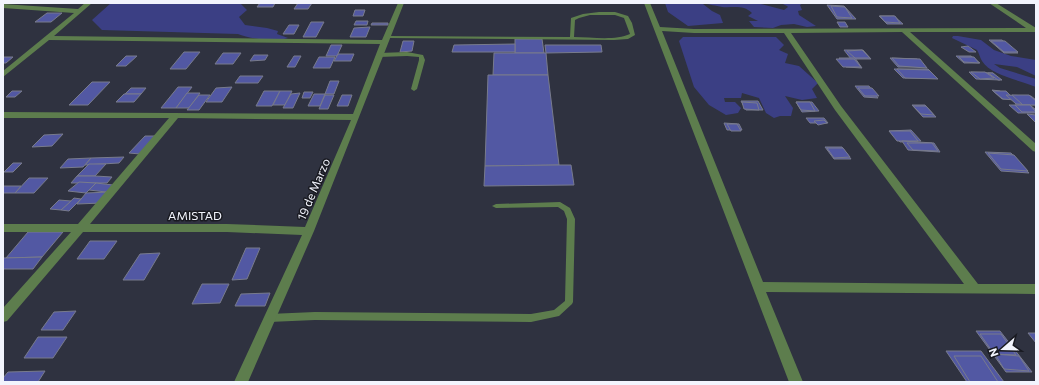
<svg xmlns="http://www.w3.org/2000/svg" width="1039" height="385" viewBox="0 0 1039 385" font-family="Commissioner,sans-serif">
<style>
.green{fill:#3b3f84}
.building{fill:#5258a3;stroke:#787b8c}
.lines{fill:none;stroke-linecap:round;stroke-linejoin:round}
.service{fill:#5d7d4d;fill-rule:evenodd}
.minor{fill:#5d7d4d;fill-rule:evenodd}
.labels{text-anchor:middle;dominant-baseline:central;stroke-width:3;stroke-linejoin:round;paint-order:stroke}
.street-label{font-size:12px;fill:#f2f4fd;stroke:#191a21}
</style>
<rect width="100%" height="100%" fill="#2f3240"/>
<!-- green -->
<g class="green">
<path d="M111,3H240L247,10L239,17L245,25L267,28L278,31L277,34L288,38C277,42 249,39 238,34L102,30L92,20Z"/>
<path d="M665,3H757L784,10L788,7L787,6L781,3H803L800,5L802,10L798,11L799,15L816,26L807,27L794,24L781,25L773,28L754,27L749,21H758L748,16L752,13C743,4 733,8 722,7C715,6 711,4 703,4L712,11L720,15L723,23L688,26L668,12Z"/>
<path d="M953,36H958L981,40L994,50L1011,56L1036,60V76L1017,67L994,64L1000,68L1036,79V87C1022,81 990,75 982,61C980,58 979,53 977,50L952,38Z"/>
<polygon points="683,37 776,37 784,45 779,50 788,54 785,63 799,66 818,83 812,89 817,98 802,100 785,96 793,108 791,116 780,116 774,118 766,113 759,98 742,93 741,98 724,98 725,102 735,102 741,108 738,113 726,115 709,105 694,87 679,41"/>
</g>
<!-- building -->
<g class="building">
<polygon points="260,3 275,3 273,7 257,7"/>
<polygon points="298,3 312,3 308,9 294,9"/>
<polygon points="827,5 844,6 856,19 837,19"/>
<polygon points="831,6 845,7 852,18 837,17"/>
<polygon points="355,10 365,10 363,16 353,16"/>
<polygon points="47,13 62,13 51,22 35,22"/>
<polygon points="879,16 894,16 903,24 887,24"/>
<polygon points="880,16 895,16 900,23 885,22"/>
<polygon points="356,21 368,21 367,25 354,25"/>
<polygon points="311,22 324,22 316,37 303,37"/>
<polygon points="837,22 845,22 848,27 840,27"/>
<polygon points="372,23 388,23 388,25 371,25"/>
<polygon points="289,25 299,25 294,34 283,34"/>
<polygon points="370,27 366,37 350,37 354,28"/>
<polygon points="515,39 542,39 544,53 515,53"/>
<polygon points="989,40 1002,40 1018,53 1004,53"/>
<polygon points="403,41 414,41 412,51 400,52"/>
<polygon points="991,41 1005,41 1018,52 1004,52"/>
<polygon points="515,44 515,52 452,52 454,45"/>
<polygon points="331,45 342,45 337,56 326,56"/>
<polygon points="545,45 601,45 602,52 546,53"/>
<polygon points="968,46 976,52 969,52 961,47"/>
<polygon points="844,50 863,50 871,59 851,59"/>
<polygon points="862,50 870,58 855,58 847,51"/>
<polygon points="184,52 200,52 186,69 170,69"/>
<polygon points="223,53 241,53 233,64 215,64"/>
<polygon points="494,53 546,53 548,75 493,75"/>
<polygon points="338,54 354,54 351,61 334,61"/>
<polygon points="254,55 268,55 265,60 250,61"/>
<polygon points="126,56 137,56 126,66 116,66"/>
<polygon points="294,56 301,56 295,67 287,67"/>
<polygon points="956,56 971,56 980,63 964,63"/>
<polygon points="3,57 13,57 6,63 3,63"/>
<polygon points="319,57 335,57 330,68 313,68"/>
<polygon points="959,57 974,57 979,63 964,62"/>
<polygon points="839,58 855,58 862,68 846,67"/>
<polygon points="890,58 917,59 926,67 898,67"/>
<polygon points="892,58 920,59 927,68 899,66"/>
<polygon points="836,59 854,59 861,67 843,67"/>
<polygon points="894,69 928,69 937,78 903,78"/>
<polygon points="897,69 929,70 938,79 905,78"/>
<polygon points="969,72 993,73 1000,80 976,79"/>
<polygon points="971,72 985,72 994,78 980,79"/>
<polygon points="988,73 993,73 1002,80 998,80"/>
<polygon points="488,75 548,75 559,165 485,166"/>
<polygon points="240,76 263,76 258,83 235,83"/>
<polygon points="330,81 339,81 334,94 325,94"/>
<polygon points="92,82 110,82 88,105 69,105"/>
<polygon points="855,86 869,86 878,98 864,97"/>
<polygon points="178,87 192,87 176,108 161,108"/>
<polygon points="232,87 222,102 206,102 216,88"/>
<polygon points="131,88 146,88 141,94 125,94"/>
<polygon points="858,88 872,88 879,96 865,96"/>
<polygon points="992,90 1000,91 1010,99 1002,99"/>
<polygon points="12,91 22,91 15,97 6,97"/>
<polygon points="264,91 280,91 272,106 256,106"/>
<polygon points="280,91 292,91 285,105 273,105"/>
<polygon points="993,91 1006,91 1015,100 1003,99"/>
<polygon points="304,92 313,92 310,98 302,98"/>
<polygon points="187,93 200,93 189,108 176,108"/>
<polygon points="300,93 293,108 283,108 291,94"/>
<polygon points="124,94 141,94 134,102 116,102"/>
<polygon points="314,94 325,94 320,106 308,106"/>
<polygon points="199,95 210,95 199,110 187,110"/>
<polygon points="325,95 334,95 328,109 319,109"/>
<polygon points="342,95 352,95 348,106 337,106"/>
<polygon points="1006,95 1031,96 1036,100 1036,105 1016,104"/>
<polygon points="1012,95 1029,95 1036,101 1036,105 1023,105"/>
<polygon points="741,101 758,101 763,110 746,110"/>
<polygon points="742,102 757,103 759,110 744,109"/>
<polygon points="796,102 812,102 819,111 802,112"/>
<polygon points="796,102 810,102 815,111 801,110"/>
<polygon points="912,105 925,105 936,117 923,117"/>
<polygon points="1009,105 1030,105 1036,110 1036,113 1018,113"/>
<polygon points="1015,105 1030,105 1036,112 1022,112"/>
<polygon points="913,106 926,106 934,115 921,114"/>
<polygon points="1027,114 1036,115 1036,123"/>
<polygon points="806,118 824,118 828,123 810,123"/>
<polygon points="824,120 827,123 818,125 814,121"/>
<polygon points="724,123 739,124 742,130 727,130"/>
<polygon points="727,124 737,124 741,131 731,131"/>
<polygon points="911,130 921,141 900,142 889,131"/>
<polygon points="889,131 910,131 918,141 897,141"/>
<polygon points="63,134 52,146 32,147 44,135"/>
<polygon points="145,136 155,136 140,154 129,153"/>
<polygon points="902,141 934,143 940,152 908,150"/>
<polygon points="907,143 932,143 938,151 913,150"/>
<polygon points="825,147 842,147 851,159 834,159"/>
<polygon points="827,148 843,148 850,157 834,158"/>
<polygon points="985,152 1011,153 1029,173 1001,171"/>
<polygon points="988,153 1014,155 1028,171 1001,169"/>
<polygon points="124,157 119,163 85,165 91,158"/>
<polygon points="91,158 83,167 60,168 68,159"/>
<polygon points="13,163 22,163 13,172 4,172"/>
<polygon points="89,164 106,164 95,176 77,176"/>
<polygon points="559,165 571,165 574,185 484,186 485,166"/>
<polygon points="77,176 95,176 112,177 107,183 71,183"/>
<polygon points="29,178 48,178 34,193 15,193"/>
<polygon points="79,182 96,183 86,193 68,191"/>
<polygon points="96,183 113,185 106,192 89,190"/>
<polygon points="3,186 21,186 15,193 3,193"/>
<polygon points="110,192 102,203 77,204 86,193"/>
<polygon points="74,198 81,199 69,211 61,210"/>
<polygon points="59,200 71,201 61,210 50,209"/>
<polygon points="28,232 63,232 42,257 6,258"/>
<polygon points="90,241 117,241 104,259 77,259"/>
<polygon points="246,248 260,248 247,279 232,280"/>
<polygon points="160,253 144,280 123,280 140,254"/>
<polygon points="42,257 33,269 3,269 3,258"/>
<polygon points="202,284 229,284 220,303 192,304"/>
<polygon points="270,293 265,306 235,306 241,294"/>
<polygon points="76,311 63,330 41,330 54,312"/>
<polygon points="976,331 1000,331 1032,372 1006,372"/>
<polygon points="1028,333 1036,333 1036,343"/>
<polygon points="980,334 1001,334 1016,355 994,354"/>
<polygon points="38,337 67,337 53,358 24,358"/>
<polygon points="946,351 981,351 1004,382 967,382"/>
<polygon points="995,354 1019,356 1029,371 1004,369"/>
<polygon points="954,356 981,356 998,382 970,382"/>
<polygon points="45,371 38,382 3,382 3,378 8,372"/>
</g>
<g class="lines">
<!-- service -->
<g class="service">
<path d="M599,12H615L628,16L632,23L635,35L628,39L614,40L388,38L386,37L388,36L570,37L571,18L583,14ZM590,15H615L624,18L630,34C615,41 591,37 574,37L575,20L579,18Z"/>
<polygon points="407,52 423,55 425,60 417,89 414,91 411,89 419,60 419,57 407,56 379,57 376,55 379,53"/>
<polygon points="560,202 570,208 575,219 573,302 572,304 559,316 531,322 315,320 269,322 266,321 265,318 266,315 269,314 315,312 531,314 554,310 565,301 567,219 564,211 558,207 496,208 492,206 496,204"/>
</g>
<!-- minor -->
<g class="minor">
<path d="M85,3H92L54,36L382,40L398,3H404L314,231L248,382H234L302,235L227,232H83L7,321L3,322V308L71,232H3V224H78L169,118H3V112L353,114L380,44L49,40L3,77V71L74,13L3,8V4L78,9ZM178,118L351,120L305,227L227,224H90Z"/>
<path d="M644,3H650L660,27L694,29L1026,28L989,3H996L1036,28V32H910L1036,144V152L1033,151L902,32L791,33L841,106L978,284H1036V294L766,292L803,382H789ZM662,31L694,33H784L835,110L964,284L763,282Z"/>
</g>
</g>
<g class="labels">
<!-- street labels -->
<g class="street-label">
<text transform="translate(313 189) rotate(-67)">19 de Marzo</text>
<text x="195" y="215">AMISTAD</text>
</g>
</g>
<!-- border -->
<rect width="1039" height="385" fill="none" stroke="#f2f4fd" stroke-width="8"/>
<!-- north arrow -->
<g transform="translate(1003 349) rotate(250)" stroke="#191a21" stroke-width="3" paint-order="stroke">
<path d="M0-3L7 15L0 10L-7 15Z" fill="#f2f4fd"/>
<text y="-6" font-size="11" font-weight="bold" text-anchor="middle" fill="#f2f4fd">N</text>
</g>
</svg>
